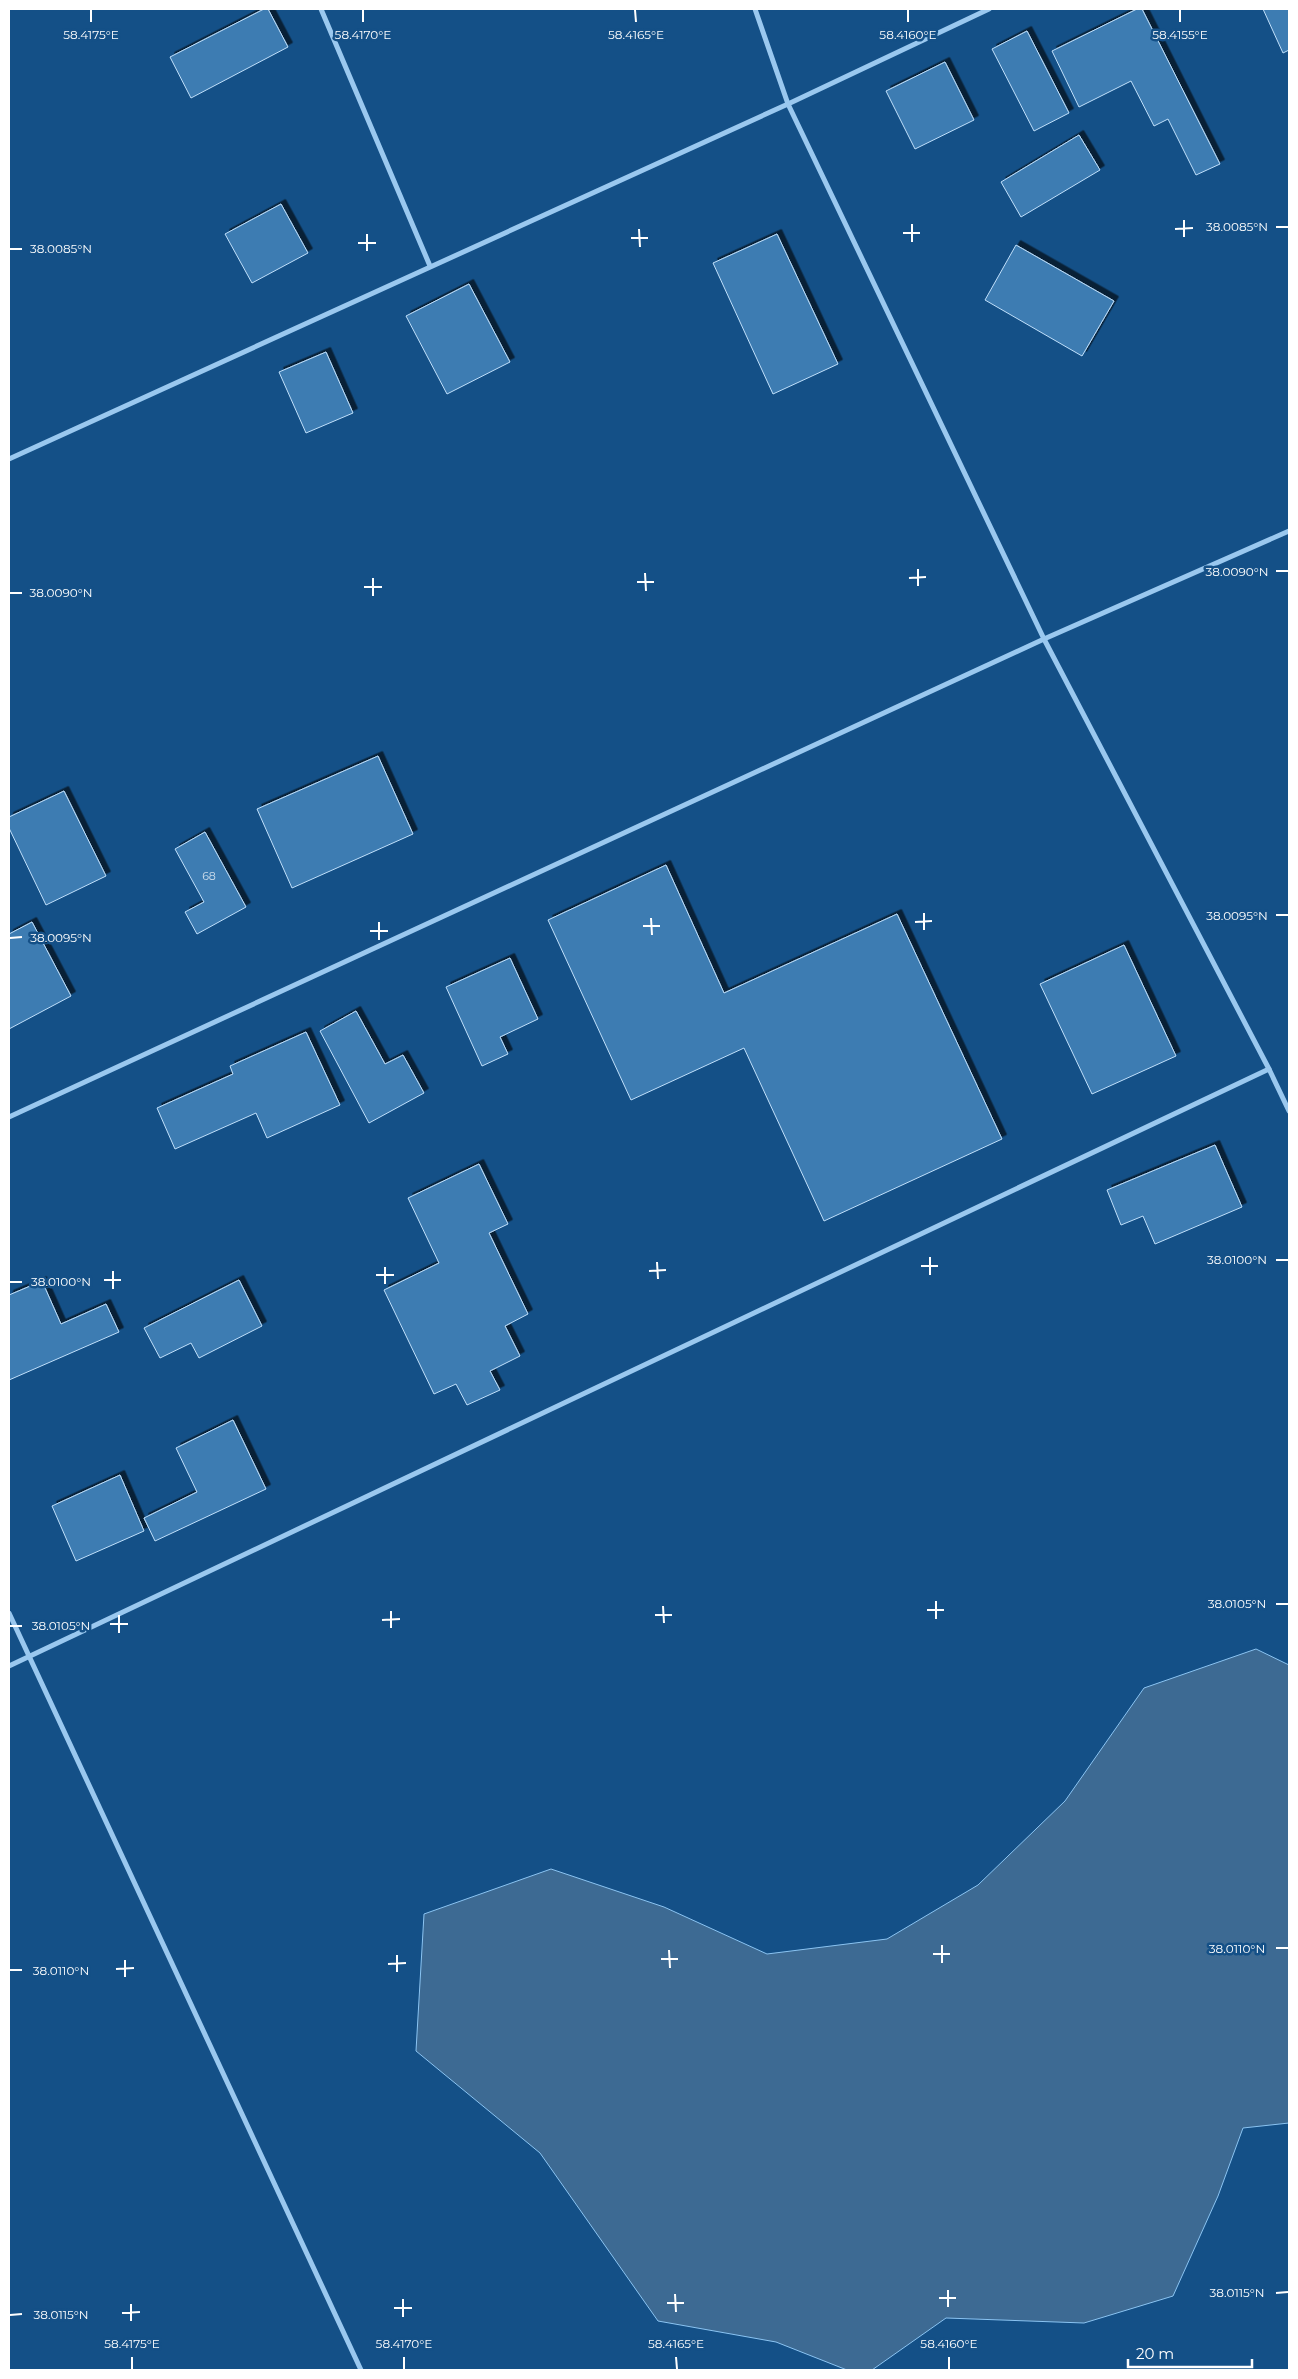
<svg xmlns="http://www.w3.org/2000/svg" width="1298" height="2379" viewBox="0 0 1298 2379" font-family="Montserrat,sans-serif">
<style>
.water{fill:#3d6a93;stroke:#8bc4f2}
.building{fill:#3d7bb2;stroke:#c0e0fb;filter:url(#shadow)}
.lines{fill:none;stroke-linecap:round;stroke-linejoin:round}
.street{stroke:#9ac8ef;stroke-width:5}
.ticks{fill:none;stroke:#fff;stroke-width:2}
.labels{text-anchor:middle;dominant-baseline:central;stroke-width:5;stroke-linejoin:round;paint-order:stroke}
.number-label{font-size:11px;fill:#cedeec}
.ticks-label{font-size:12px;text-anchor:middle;fill:#fff;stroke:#145087;stroke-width:5;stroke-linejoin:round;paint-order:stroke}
</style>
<defs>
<filter id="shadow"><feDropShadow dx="4.5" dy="-4.5" stdDeviation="0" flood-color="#0009"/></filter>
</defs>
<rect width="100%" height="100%" fill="#145087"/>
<!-- water -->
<polygon class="water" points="1256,1649 1289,1665 1289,2123 1243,2128 1218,2196 1173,2296 1084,2323 946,2318 872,2370 847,2370 776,2342 658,2321 540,2153 416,2051 424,1914 551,1869 664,1907 767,1954 887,1939 978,1885 1065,1801 1144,1688"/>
<!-- building -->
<g class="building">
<polygon points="264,9 268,9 288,47 191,98 170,57"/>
<polygon points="1137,9 1142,9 1220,164 1196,175 1168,119 1154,126 1131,81 1079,107 1052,51"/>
<polygon points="1263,9 1289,9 1289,50 1283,53"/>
<polygon points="1027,31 1069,113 1034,131 992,49"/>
<polygon points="945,62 974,120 915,149 886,91"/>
<polygon points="1079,135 1100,170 1021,217 1001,182"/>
<polygon points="281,204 308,253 252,283 225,234"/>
<polygon points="777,234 838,364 773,394 713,263"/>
<polygon points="1016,245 1114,301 1082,356 985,300"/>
<polygon points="469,284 510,362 447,394 406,316"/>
<polygon points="326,352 353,413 306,433 279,372"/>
<polygon points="378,756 413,834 292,888 257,809"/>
<polygon points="64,791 106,876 46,905 9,828 9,817"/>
<polygon points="205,832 246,907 197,934 185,912 204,902 175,849"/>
<polygon points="666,865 724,993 897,914 1002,1139 824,1221 744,1048 631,1100 548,920"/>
<polygon points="32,922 71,996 9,1029 9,934"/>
<polygon points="1124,945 1176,1056 1092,1094 1040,984"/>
<polygon points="510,958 538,1019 500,1037 508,1054 482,1066 446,987"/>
<polygon points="356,1011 385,1064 403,1055 424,1093 369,1123 320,1031"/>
<polygon points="306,1032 340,1105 267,1138 256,1113 175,1149 157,1108 233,1074 230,1066"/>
<polygon points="1215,1145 1242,1207 1155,1244 1143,1216 1121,1225 1107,1190"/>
<polygon points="479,1164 508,1224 489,1233 528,1314 505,1326 520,1356 490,1371 500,1390 467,1405 456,1384 434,1394 384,1290 439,1263 408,1198"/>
<polygon points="239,1280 262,1326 199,1358 191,1343 160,1358 144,1328"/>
<polygon points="42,1281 61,1324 106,1304 119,1332 9,1380 9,1295"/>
<polygon points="233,1420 266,1489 155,1541 144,1518 197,1492 176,1448"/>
<polygon points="120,1475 144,1531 76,1561 52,1506"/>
</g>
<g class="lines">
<!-- street -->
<g class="street">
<polyline points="321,9 430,266"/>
<polyline points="755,9 788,104 1044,639 1269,1069 1289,1111"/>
<polyline points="9,459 788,104 989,9"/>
<polyline points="9,1117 1044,639 1289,531"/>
<polyline points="9,1613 361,2370"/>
<polyline points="9,1666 1269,1069"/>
</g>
</g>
<!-- ticks -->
<path class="ticks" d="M91,10V22M363,10V22M635,10L636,22M908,10V22M1180,10V22M1184,220V237M912,224V242M1276,227H1288M639,229L640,247M1175,229L1193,228M903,233H920M367,234V251M631,238H648M358,243H376M10,249H22M918,569V586M1276,571H1288M645,573L646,591M373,578V596M909,578L926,577M637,582H654M364,587H382M10,593H22M924,913V930M1276,915H1288M651,918L652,935M379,922V940M915,922L932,921M643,926H660M370,931H388M10,938L22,937M930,1257V1275M1276,1260H1288M657,1262L658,1279M921,1266H938M385,1267V1284M113,1271V1289M649,1271L666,1270M376,1275H394M104,1280H121M10,1282H22M936,1601V1619M1276,1604H1288M663,1606L664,1623M927,1610H944M391,1611V1628M119,1615V1633M655,1615H672M382,1620L400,1619M110,1624H128M10,1626H22M942,1945V1963M1276,1948H1288M669,1950L670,1968M933,1954H950M397,1955V1972M661,1959H678M125,1960V1977M388,1964L406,1963M116,1969L134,1968M10,1970H22M948,2290V2307M1276,2293L1288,2292M675,2294L676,2312M939,2298H956M403,2299V2317M667,2303H684M131,2304V2321M394,2308H412M122,2313L140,2312M10,2315L22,2314M132,2357V2369M404,2357V2369M676,2357L677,2369M949,2357V2369"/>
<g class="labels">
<!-- number labels -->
<g class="number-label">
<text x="209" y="876">68</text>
</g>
</g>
<g class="ticks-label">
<text x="91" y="39">58.4175°E</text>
<text x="363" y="39">58.4170°E</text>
<text x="636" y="39">58.4165°E</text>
<text x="908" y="39">58.4160°E</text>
<text x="1180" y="39">58.4155°E</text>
<text x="1237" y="231">38.0085°N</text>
<text x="61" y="253">38.0085°N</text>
<text x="1237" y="576">38.0090°N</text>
<text x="61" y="597">38.0090°N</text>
<text x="1237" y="920">38.0095°N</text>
<text x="61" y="942">38.0095°N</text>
<text x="1237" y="1264">38.0100°N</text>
<text x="61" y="1286">38.0100°N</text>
<text x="1237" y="1608">38.0105°N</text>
<text x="61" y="1630">38.0105°N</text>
<text x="1237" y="1953">38.0110°N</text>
<text x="61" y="1975">38.0110°N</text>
<text x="1237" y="2297">38.0115°N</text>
<text x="61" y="2319">38.0115°N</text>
<text x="132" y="2348">58.4175°E</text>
<text x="404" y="2348">58.4170°E</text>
<text x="676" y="2348">58.4165°E</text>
<text x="949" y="2348">58.4160°E</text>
</g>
<!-- border -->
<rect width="1298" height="2379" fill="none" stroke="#ffffff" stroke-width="20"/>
<!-- scale -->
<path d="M1128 2359v8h124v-8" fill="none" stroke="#ffffff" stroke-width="2.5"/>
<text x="1136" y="2359" font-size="15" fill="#ffffff" stroke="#145087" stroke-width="4" paint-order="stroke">20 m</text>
</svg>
